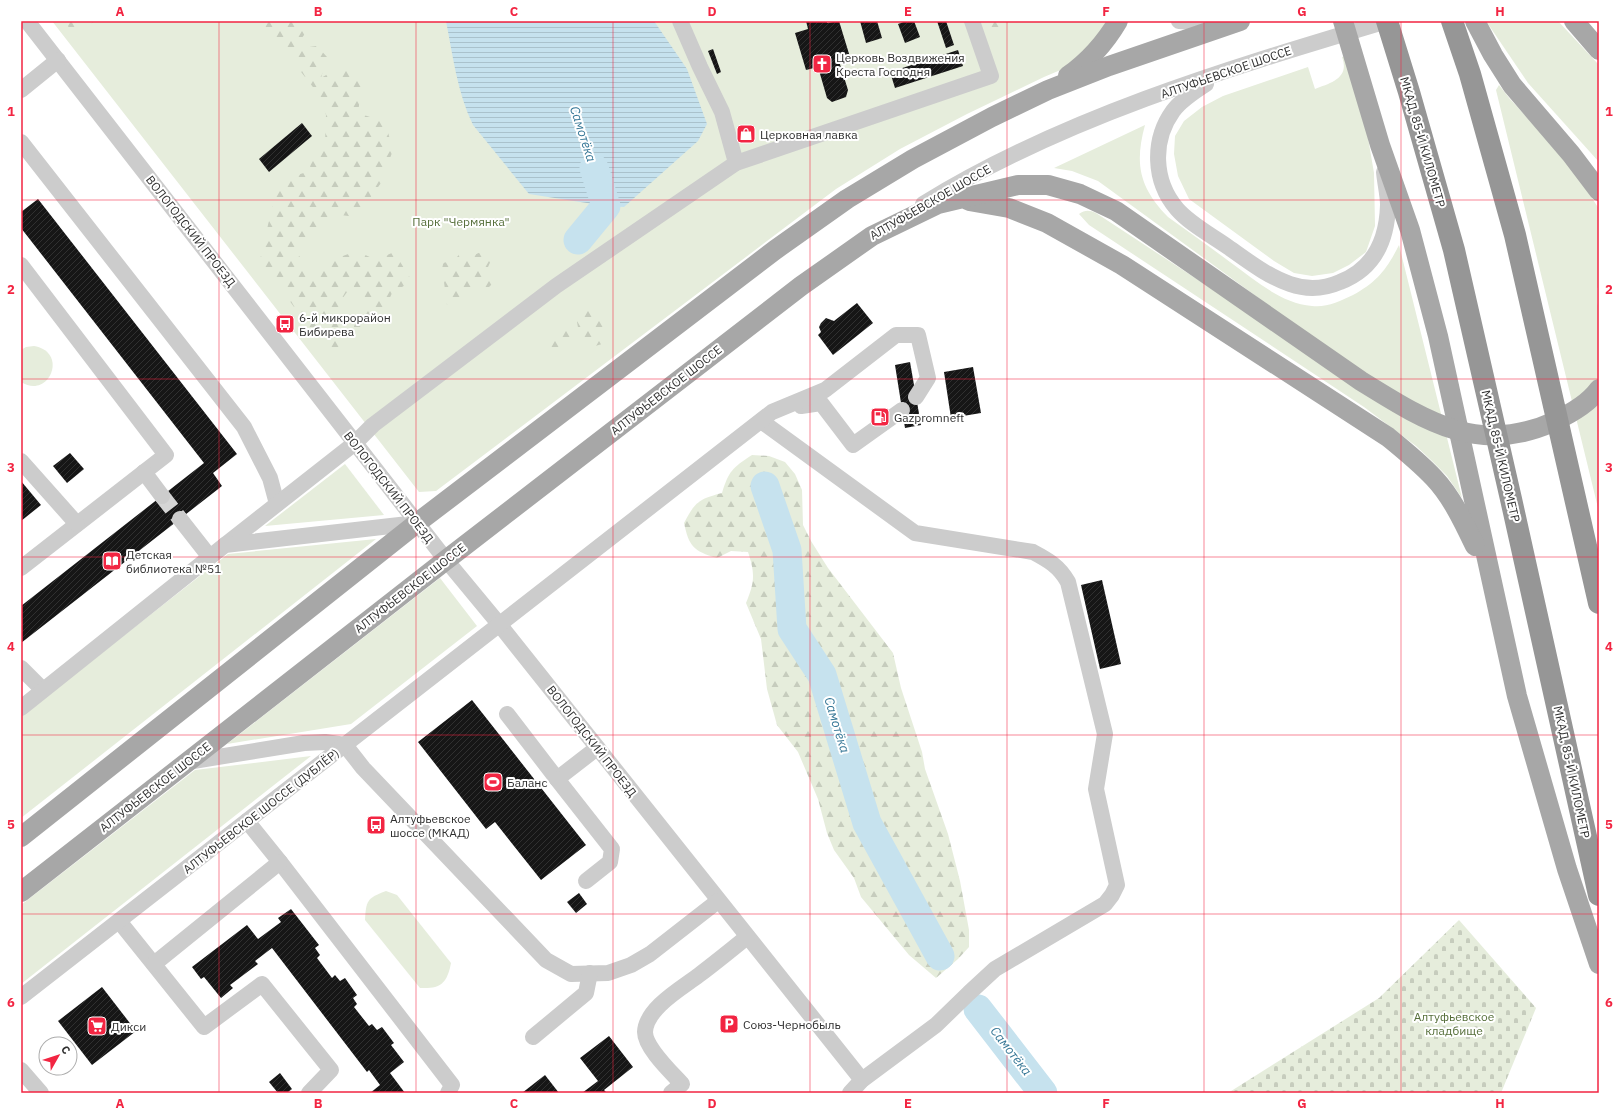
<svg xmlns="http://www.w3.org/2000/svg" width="1620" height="1114" viewBox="0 0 1620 1114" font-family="'IBM Plex Sans',sans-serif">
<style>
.green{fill:#e6eddc}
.forest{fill:url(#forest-firs)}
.cemetery{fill:url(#cemetery-stones)}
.water{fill:url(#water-rules)}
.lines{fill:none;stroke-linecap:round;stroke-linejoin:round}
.river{stroke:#c6e2ee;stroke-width:29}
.building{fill:url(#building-hatch)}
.minor-tunnel{stroke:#d5d5d5;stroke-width:16;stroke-dasharray:16 8;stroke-linecap:butt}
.minor{stroke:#ccc;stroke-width:16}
.major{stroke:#a7a7a7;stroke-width:20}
.highway{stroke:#969696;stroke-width:22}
.grid{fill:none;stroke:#f22542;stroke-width:1;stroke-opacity:0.55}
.labels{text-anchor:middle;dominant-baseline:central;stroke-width:4;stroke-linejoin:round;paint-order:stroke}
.poi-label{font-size:12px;fill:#2f2f2f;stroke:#fff;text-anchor:start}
.street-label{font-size:12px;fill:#2f2f2f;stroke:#fff}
.park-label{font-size:12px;fill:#556e39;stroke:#fff}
.water-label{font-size:13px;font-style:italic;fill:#377897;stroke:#fff}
.neatline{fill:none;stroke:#f22542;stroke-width:1.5}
.grid-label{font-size:13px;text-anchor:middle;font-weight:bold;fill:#f22542}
</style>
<defs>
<pattern id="forest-firs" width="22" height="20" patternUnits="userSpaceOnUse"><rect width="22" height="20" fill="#e6eddc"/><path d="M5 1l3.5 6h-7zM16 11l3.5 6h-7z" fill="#c6ccbd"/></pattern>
<pattern id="cemetery-stones" width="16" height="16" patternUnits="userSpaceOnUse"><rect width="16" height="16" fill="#e6eddc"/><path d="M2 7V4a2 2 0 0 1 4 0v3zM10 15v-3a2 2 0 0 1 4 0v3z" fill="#c6ccbd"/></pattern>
<pattern id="water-rules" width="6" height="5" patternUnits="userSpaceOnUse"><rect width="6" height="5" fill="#c6e2ee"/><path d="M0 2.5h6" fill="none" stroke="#aac2cc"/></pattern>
<pattern id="building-hatch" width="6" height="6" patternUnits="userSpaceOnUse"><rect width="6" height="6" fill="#161616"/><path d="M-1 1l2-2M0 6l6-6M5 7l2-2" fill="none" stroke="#303030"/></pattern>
</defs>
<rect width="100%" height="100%" fill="#fff"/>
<!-- green -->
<g class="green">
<polygon points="52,21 1110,21 1077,63 1044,77 967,114 900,149 836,189 436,491 419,492"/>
<polygon points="1486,21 1558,21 1599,65 1599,162 1528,83"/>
<path d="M1348,55L1367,132L1374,173L1375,226L1366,252L1349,265L1333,273L1312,276L1294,273L1274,261L1189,199L1178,176L1174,154L1175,136L1184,121L1202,107L1223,96L1308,67L1315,89C1331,83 1350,78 1342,57Z"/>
<polygon points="1499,85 1510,99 1547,139 1580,179 1599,209 1599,287 1597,288 1597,303 1599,309 1599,512 1496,90"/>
<path d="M1145,125C1134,165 1140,188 1168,217C1189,232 1210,247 1230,262C1255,280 1280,303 1312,306C1326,308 1340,301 1353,295C1377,282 1387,269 1399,245L1462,498L1447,476L1431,460L1416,446L1364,407L1089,225L1079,214C1085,210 1089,210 1096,213L1250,314L1260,299L1098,181L1072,171L1054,168Z"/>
<path d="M34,346C69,352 49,400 21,382V350L26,347Z"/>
<polygon points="345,464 384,515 265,526"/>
<polygon points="376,539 21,818 21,716 228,554"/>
<polygon points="440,578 477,626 351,724 227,744"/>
<polygon points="311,756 21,984 21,905 195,770"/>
<path d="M386,891L397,895L451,963C447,984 440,989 420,988L365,920C366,901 367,898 386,891Z"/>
</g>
<!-- forest -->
<g class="forest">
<polygon points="64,21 95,21 74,34"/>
<polygon points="261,21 306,21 309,28 294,49 317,46 327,57 321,78 347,63 362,83 358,113 385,122 393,150 381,183 356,217 333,214 317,227 297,252 313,280 334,259 357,251 376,260 394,252 412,281 392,293 380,320 354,339 354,324 369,301 352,285 340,302 346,320 350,347 331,358 260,260 278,181 310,171 311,149 325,144 326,115 320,96"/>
<polygon points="981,21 1018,21 990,41"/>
<polygon points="462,250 472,256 483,251 493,256 488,267 496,271 496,280 489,287 476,289 466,301 447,305 444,282 441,277 443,263 455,260"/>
<polygon points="586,308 606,320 602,344 592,347 580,338 577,322"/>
<polygon points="567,324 573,330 568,343 558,354 542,346 554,330"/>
<path d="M752,455L769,456L785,462L795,474L802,490L803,525L811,541L828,568L893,653L901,688L922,752L925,769L948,834L960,881L969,930V947L958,959L936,978L909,955L861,897L854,878L834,850L827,833L818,799L798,752L777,725L767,689L761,639L746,603C755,582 755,573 748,552L731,551L717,558C693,551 689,546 684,523C695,502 699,499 722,493C729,471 732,468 752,455Z"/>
</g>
<!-- cemetery -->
<polygon class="cemetery" points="1459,920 1536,1008 1501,1093 1228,1093 1379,998"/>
<!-- water -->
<path class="water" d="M446,21H654L687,69L707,124L698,141L624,207L606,206L529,194L473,125C457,92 453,56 446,21Z"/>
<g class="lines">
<!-- river -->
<g class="river">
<polyline points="578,240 606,206 594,168"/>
<polyline points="765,486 787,550 792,629 822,675 867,823 940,956"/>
<polyline points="978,1009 1043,1093"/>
</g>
</g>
<!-- building -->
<g class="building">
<polygon points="806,21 827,21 827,23 839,21 850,57 839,61 848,90 846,97 832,102 827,98 818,67 806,70 795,33 808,29"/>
<polygon points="860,21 877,21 882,38 866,43"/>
<polygon points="906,21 914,21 920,37 905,43 898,24"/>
<polygon points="937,21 946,21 954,45 946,48"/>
<polygon points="713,49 721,72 717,74 708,51"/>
<polygon points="958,50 963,66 895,88 890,72"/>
<polygon points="302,123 312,136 269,172 259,159"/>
<polygon points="750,126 754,138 743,142 739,130"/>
<polygon points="38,199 237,454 213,473 222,486 21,643 21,606 204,463 21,228 21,212"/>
<polygon points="857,303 873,323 833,355 818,335 821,332 819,327 821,323 826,318 834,321"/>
<polygon points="910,362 921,425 905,428 895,365"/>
<polygon points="973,367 981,413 951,418 944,372"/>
<polygon points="70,453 84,469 67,483 53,466"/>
<polygon points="21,481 41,505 21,521"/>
<polygon points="1102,580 1121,664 1100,669 1081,585"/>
<polygon points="472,700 586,845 541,880 495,822 486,829 418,742"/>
<polygon points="579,893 587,904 576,913 567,902"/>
<polygon points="291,909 319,945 315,948 320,955 317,958 332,978 335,975 340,981 345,978 357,995 353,998 357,1004 354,1007 369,1026 372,1024 377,1030 382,1027 394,1043 391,1045 404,1062 390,1073 405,1093 370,1093 380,1085 369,1070 367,1072 272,948 255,961 258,964 230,985 233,988 221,998 204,977 201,979 192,967 247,925 258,939 281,922 278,918"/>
<polygon points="102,987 136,1031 92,1065 58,1021"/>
<polygon points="609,1036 633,1067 604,1090 607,1093 582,1093 598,1081 580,1058"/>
<polygon points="280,1073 292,1089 287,1093 278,1093 269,1082"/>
<polygon points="545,1075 559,1093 522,1093"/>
</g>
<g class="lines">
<!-- minor-tunnel -->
<polyline class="minor-tunnel" points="162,496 180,519"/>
<!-- minor -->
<g class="minor">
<polyline points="27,21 446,560 499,624 862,1080"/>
<polyline points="680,21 700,67 722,112 736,163"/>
<polyline points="1179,21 1208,23 1220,21"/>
<path d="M1206,84C1195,91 1181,100 1173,111C1152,140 1153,181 1177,209C1190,224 1211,235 1228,247C1248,261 1267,276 1290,284C1307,290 1324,289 1340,282C1374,269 1387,240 1388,205C1388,195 1385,183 1384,172"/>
<polyline points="21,90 58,60"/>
<polyline points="21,142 244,427 270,478 277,504"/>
<path d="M923,204C1064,117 1230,68 1387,21"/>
<polyline points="21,265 166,455 21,568"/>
<polyline points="801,406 821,403 853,445 902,410"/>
<path d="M761,421L915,533L1033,552C1048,560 1059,566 1068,582L1105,734L1096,789L1117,885L1112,895L1105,904L995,969L969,993L936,1025L862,1080L850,1093"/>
<polyline points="21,461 77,524"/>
<polyline points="144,472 162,496"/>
<polyline points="180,519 209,556"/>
<polyline points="225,545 355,443 373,425 556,286 736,163 991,76 972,21"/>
<polyline points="21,668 43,690"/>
<polyline points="21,708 225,545 417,523"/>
<polyline points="507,714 557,779 597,748"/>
<polyline points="187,762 304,743 325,742 345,745 363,768 546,960 571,974 608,973 631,965 650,954 718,901"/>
<polyline points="557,779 612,849 610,862 586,881"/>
<polyline points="247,821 280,862 452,1085 448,1093"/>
<polyline points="119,921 204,1027 262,984 331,1070 309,1093"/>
<polyline points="154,964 280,862"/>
<polyline points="21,997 772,412 825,390 896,335 918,335 928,378 916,397"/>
<polyline points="533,1037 586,993 590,973"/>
<polyline points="21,1070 41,1093"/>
<path d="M671,1093L682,1084C672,1073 645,1048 645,1032C646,1008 682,988 699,975C715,963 731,950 747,937"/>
</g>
<!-- major -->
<g class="major">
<polyline points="1343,21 1380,145 1410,230 1438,336 1517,696 1567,869 1599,964"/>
<polyline points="1475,21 1493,55 1512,85 1571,154 1599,191"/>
<polyline points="1574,21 1599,50"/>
<path d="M1068,76C1089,61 1105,43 1118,21"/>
<path d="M969,201L1009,208L1047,223L1122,265L1388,437C1404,450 1420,463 1434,478C1452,497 1464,523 1475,546"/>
<polyline points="21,837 417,523 775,250 847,199 913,159 992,117 1048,90 1109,66 1240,21"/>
<path d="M21,892L446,560L801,286L872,236L938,204L1018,185H1048L1080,194L1116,211L1361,381C1424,420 1478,456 1553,422C1568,415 1589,403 1599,389"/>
</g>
<!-- highway -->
<g class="highway">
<polyline points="1387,21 1409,92 1454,250 1511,499 1599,895"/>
<polyline points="1452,21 1470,74 1515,235 1599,603"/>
</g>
</g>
<!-- grid -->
<path class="grid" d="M219,21V1093M416,21V1093M613,21V1093M810,21V1093M1007,21V1093M1204,21V1093M1401,21V1093M21,200H1599M21,379H1599M21,557H1599M21,735H1599M21,914H1599"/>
<!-- icons -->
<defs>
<g id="church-square" transform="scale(1)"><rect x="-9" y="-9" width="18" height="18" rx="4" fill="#f22542" stroke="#fff"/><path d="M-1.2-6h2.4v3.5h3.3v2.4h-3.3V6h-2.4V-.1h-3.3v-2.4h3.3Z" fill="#fff"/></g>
<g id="shop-square" transform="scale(1)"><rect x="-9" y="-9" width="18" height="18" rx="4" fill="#f22542" stroke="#fff"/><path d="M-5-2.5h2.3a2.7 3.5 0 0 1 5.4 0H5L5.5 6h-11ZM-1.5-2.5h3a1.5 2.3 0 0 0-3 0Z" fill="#fff"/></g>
<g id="bus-square" transform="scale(1)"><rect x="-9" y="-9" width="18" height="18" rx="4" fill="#f22542" stroke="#fff"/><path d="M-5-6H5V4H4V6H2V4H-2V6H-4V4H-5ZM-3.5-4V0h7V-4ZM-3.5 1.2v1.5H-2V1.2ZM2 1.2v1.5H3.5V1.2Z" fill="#fff"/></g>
<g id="fuel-square" transform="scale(1)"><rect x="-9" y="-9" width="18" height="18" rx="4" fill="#f22542" stroke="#fff"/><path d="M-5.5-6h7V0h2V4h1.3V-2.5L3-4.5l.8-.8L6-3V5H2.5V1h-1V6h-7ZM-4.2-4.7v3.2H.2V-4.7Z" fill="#fff"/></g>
<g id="library-square" transform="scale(1)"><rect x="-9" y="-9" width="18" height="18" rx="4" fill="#f22542" stroke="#fff"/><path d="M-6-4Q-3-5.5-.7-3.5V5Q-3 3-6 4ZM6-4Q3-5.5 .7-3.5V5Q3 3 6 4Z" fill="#fff"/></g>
<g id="stadium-square" transform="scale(1)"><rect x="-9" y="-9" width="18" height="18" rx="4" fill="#f22542" stroke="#fff"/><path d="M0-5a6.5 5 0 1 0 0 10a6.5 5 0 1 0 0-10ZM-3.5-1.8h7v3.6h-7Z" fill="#fff"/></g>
<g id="parking-square" transform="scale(1)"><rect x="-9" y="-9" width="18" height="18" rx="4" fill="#f22542" stroke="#fff"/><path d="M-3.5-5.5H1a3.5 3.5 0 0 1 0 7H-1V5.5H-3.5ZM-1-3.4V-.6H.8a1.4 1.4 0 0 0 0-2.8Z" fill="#fff"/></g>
<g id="supermarket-square" transform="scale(1)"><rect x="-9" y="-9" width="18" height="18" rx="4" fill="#f22542" stroke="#fff"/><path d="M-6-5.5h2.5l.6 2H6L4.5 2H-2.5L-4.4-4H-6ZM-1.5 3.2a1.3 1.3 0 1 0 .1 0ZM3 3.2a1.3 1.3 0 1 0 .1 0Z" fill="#fff"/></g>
</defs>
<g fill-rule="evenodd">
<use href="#church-square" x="822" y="64"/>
<use href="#shop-square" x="746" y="134"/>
<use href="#bus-square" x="285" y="324"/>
<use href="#fuel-square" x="880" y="417"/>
<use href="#library-square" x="112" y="561"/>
<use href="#stadium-square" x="493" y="782"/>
<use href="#bus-square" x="376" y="825"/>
<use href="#parking-square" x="729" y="1024"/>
<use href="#supermarket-square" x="97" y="1026"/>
</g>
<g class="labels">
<!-- poi labels -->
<g class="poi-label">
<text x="836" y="57">Церковь Воздвижения<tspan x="836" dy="14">Креста Господня</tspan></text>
<text x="760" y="134">Церковная лавка</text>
<text x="299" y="317">6-й микрорайон<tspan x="299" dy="14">Бибирева</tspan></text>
<text x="894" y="417">Gazpromneft</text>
<text x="126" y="554">Детская<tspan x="126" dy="14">библиотека №51</tspan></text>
<text x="507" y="782">Баланс</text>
<text x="390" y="818">Алтуфьевское<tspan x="390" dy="14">шоссе (МКАД)</tspan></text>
<text x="743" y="1024">Союз-Чернобыль</text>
<text x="111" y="1026">Дикси</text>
</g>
<!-- street labels -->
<g class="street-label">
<text transform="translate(1226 72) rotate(-19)">АЛТУФЬЕВСКОЕ ШОССЕ</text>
<text transform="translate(1423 142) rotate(74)">МКАД, 85-Й КИЛОМЕТР</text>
<text transform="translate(930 202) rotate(-30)">АЛТУФЬЕВСКОЕ ШОССЕ</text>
<text transform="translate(191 231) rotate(52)">ВОЛОГОДСКИЙ ПРОЕЗД</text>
<text transform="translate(666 390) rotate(-38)">АЛТУФЬЕВСКОЕ ШОССЕ</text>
<text transform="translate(1501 456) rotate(77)">МКАД, 85-Й КИЛОМЕТР</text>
<text transform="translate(389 487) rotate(52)">ВОЛОГОДСКИЙ ПРОЕЗД</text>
<text transform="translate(410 588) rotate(-38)">АЛТУФЬЕВСКОЕ ШОССЕ</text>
<text transform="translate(592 741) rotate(52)">ВОЛОГОДСКИЙ ПРОЕЗД</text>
<text transform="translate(1572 772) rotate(78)">МКАД, 85-Й КИЛОМЕТР</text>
<text transform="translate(155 787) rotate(-38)">АЛТУФЬЕВСКОЕ ШОССЕ</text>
<text transform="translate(261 811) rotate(-38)">АЛТУФЬЕВСКОЕ ШОССЕ (ДУБЛЁР)</text>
</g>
<!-- park labels -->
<g class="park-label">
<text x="461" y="221">Парк "Чермянка"</text>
<text x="1454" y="1016">Алтуфьевское<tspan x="1454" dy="14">кладбище</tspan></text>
</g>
<!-- water labels -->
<g class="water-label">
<text transform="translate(583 134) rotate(72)">Самотёка</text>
<text transform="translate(837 725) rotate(73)">Самотёка</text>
<text transform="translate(1011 1051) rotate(52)">Самотёка</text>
</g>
</g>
<!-- border -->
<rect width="1620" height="1114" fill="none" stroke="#ffffff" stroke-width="44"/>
<!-- north arrow -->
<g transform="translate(58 1056) rotate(51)"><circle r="19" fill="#ffffff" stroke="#acacac"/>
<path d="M0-3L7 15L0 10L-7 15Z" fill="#f22542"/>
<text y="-6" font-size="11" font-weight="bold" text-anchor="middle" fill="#2f2f2f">С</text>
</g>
<rect x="22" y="22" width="1576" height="1070" class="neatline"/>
<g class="grid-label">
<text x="120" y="16">A</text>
<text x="318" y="16">B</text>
<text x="514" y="16">C</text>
<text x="712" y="16">D</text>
<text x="908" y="16">E</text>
<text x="1106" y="16">F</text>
<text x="1302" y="16">G</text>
<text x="1500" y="16">H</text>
<text x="11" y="116">1</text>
<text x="1609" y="116">1</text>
<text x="11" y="294">2</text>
<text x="1609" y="294">2</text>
<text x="11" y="472">3</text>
<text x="1609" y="472">3</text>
<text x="11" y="651">4</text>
<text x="1609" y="651">4</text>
<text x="11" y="829">5</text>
<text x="1609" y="829">5</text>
<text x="11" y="1007">6</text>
<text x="1609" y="1007">6</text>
<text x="120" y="1108">A</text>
<text x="318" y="1108">B</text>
<text x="514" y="1108">C</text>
<text x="712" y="1108">D</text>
<text x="908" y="1108">E</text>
<text x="1106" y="1108">F</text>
<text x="1302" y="1108">G</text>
<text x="1500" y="1108">H</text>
</g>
</svg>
